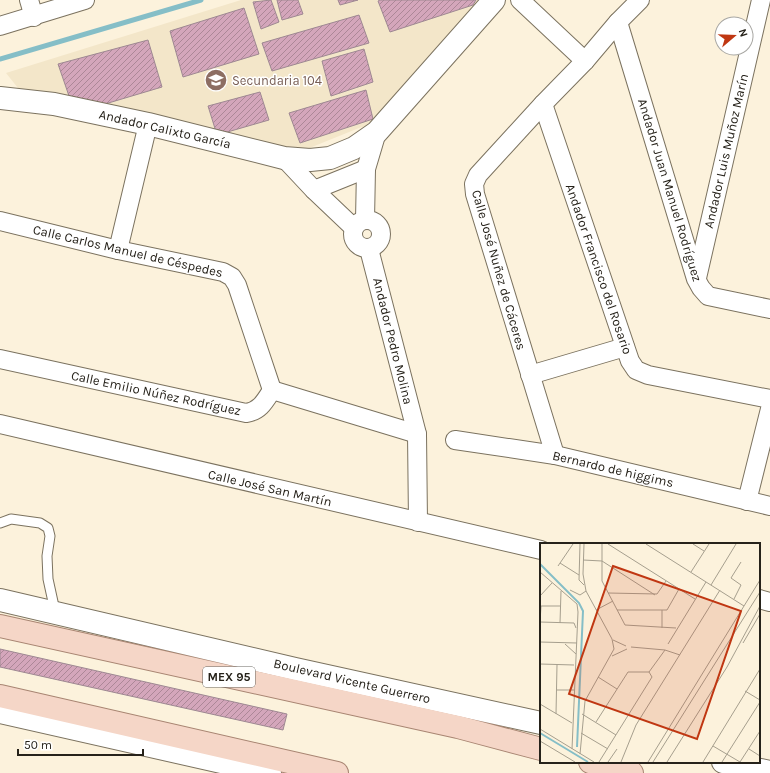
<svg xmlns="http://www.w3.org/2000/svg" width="770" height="773" viewBox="0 0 770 773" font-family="Karla,sans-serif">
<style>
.built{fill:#f3e6c9}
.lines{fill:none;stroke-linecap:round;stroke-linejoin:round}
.stream{stroke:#85bec7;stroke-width:5}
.building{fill:url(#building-hatch);stroke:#9e8892}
.service-casing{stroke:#7b725f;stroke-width:11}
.minor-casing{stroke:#7b725f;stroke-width:20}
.tertiary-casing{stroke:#7b725f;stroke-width:24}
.secondary-casing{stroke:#7b725f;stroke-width:24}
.primary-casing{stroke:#a88572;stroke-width:24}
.service{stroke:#fff;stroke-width:9}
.minor{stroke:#fff;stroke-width:18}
.tertiary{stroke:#fff;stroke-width:22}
.secondary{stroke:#fff;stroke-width:22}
.primary{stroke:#f5d6c7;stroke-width:22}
.labels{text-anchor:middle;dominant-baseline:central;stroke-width:3;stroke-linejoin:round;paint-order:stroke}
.shield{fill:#fff;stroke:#67645f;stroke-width:1}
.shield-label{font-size:12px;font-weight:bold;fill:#26221a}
.education-label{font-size:13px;fill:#785e54;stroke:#fff;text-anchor:start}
.street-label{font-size:13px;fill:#26221a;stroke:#fff}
.inset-river{fill:none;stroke:#85bec7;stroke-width:2}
.inset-road{fill:none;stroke:#a69f8e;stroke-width:1}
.view{fill:#c03712;fill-opacity:0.15;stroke:#c03712;stroke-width:2}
.inset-edge{fill:none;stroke:#26221a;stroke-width:2}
</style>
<defs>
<pattern id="building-hatch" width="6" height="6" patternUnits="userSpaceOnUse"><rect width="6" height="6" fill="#d4a6bb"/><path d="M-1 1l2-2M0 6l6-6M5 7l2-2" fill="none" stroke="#ac8797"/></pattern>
</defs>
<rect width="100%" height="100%" fill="#fcf2dc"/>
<!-- built -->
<polygon class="built" points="241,0 485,0 388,120 359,128 307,149 279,149 18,88 6,73"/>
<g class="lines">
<!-- stream -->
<polyline class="stream" points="0,59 201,0"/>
</g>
<!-- building -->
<g class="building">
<polygon points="271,0 279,22 261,29 253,2"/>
<polygon points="277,0 298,0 303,14 282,20"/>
<polygon points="338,0 358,0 340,5"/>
<polygon points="380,0 476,0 473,5 390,32 378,1"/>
<polygon points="244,8 259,54 183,77 170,31"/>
<polygon points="359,15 369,43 272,71 262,43"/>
<polygon points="148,40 162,87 105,104 69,96 58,64"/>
<polygon points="364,49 373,82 331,96 322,61"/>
<polygon points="366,90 373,119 300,143 289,113"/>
<polygon points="260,92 269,120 217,135 208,106"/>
<polygon points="0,649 287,714 283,730 0,667"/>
</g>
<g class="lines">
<!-- service casing -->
<g class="service-casing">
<polyline id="service" points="0,523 11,519 40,523 48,528 50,536 47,556 48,579 55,611"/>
</g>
<!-- minor casing -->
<g class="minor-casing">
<g id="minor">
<polyline points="29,0 34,17"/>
<polyline points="520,0 585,61"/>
<polyline points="618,22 696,279 701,288 708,296 770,309"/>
<polyline points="0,26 85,0"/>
<polyline points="543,104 630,361 636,370 648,375 770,399"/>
<polyline points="284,158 314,190 354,228"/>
<polyline points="314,190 366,169"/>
<polyline points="365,220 366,169 377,132"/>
<circle cx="367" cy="234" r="14"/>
<polyline points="0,221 118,250 223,272 232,277 237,285 272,390"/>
<polyline points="369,249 417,434 418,522"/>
<polyline points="118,250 148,124"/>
<polyline points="697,278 761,0"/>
<path d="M0,359L246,413C260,411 265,401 272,390"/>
<polyline points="530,375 625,347"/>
<polyline points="272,390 417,434"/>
<polyline points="0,424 541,550"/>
<polyline points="455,440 555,455 770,506"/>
<polyline points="555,455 475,194 474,184 478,175 543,104 585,61 618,22 640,0"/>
<polyline points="747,501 770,409"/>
<polyline points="759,599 770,602"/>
</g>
</g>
<!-- tertiary casing -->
<g class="tertiary-casing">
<polyline id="tertiary" points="0,98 54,104 148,124 284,158 310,160 330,158 354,148 377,132 494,0"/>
</g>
<!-- secondary casing -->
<g class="secondary-casing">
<g id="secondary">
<polyline points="0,600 295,669 541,723"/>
<polyline points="0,712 270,773"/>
<polyline points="723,762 770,772"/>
</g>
</g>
<!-- primary casing -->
<g class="primary-casing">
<g id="primary">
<polyline points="0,626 458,727 541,749"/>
<polyline points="0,696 337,773"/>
<polyline points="590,762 632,773"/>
</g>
</g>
<!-- service -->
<use href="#service" class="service"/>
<!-- minor -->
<use href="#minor" class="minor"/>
<!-- tertiary -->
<use href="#tertiary" class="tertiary"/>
<!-- secondary -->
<use href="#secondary" class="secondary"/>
<!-- primary -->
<use href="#primary" class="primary"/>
</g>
<!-- icons -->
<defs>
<g id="school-disc" transform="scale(1.15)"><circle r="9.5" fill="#8d6e63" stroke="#fff"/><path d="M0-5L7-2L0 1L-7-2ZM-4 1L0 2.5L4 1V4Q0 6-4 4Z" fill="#fff"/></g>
</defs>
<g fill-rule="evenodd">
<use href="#school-disc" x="216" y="80"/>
</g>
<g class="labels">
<!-- shield labels -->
<rect class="shield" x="203" y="667" width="52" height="20" rx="3"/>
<g class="shield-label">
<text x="229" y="677">MEX 95</text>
</g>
<!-- education labels -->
<g class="education-label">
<text x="232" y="80">Secundaria 104</text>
</g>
<!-- street labels -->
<g class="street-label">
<text transform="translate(165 129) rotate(13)">Andador Calixto García</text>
<text transform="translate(726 151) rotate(-77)">Andador Luis Muñoz Marín</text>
<text transform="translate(670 190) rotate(73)">Andador Juan Manuel Rodríguez</text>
<text transform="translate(128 251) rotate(13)">Calle Carlos Manuel de Céspedes</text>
<text transform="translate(599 269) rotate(71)">Andador Francisco del Rosario</text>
<text transform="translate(499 270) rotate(74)">Calle José Nuñez de Cáceres</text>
<text transform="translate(393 341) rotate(76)">Andador Pedro Molina</text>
<text transform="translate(156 393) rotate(12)">Calle Emilio Núñez Rodríguez</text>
<text transform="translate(613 469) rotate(13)">Bernardo de higgims</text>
<text transform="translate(270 488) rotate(13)">Calle José San Martín</text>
<text transform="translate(352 681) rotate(13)">Boulevard Vicente Guerrero</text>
</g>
</g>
<!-- overview -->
<g transform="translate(540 543)">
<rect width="220" height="220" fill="#fcf2dc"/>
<path class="inset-river" d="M0,21L39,60L43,68L37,204M0,190L48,219"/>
<path class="inset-road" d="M40,1L39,37L44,42M62,1V38L85,82L136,85M68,1L155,56M106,1L204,63M153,1L164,8M43,17L62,18L115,52M20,20L39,32M18,23L33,1M0,29L37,61L38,69L32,206M151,29L169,1M171,42L196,1M30,47L40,52L46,48M68,50L117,51L126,38M0,53L12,40M194,56L201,42L191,35L201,19M0,63H20M56,67L73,58M77,67H127L139,46M0,79L34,80L36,85M0,79L1,63M20,80L21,48M122,85V67M73,97L86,103M0,99L37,100M203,100L220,71M25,101L36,111M128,101L166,39M91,104L125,107L140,112M72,113L87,106M0,121L34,122M109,129L125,107M58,134L77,146M17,147H34M205,148L220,157M0,161L32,180M16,171L17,122M42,171L76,192M56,179L88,129H109M0,186L54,219M41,190L68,206M0,198L35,219M173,203L200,219M209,206L220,213M40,211L45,158L74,106L72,96L46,48L43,31L44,1M59,219L112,134L109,129M68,219L77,206M81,219L96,182L180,47M108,219L220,37M113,219L220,49M127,219L187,124L220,63M163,219L220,126M182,219L220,159M200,219L220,188"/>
<path class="view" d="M73,23L201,68L157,196L29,151Z"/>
<rect width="220" height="220" class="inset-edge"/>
</g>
<!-- north arrow -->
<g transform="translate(734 36) rotate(71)"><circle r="19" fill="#ffffff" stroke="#a8a7a3"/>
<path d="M0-3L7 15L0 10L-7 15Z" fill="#c03712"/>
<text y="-6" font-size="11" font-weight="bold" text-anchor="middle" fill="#26221a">N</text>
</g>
<!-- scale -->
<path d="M18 749v6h125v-6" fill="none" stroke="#26221a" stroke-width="2"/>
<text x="24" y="749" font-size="12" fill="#26221a" stroke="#ffffff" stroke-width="3" paint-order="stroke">50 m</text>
</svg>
